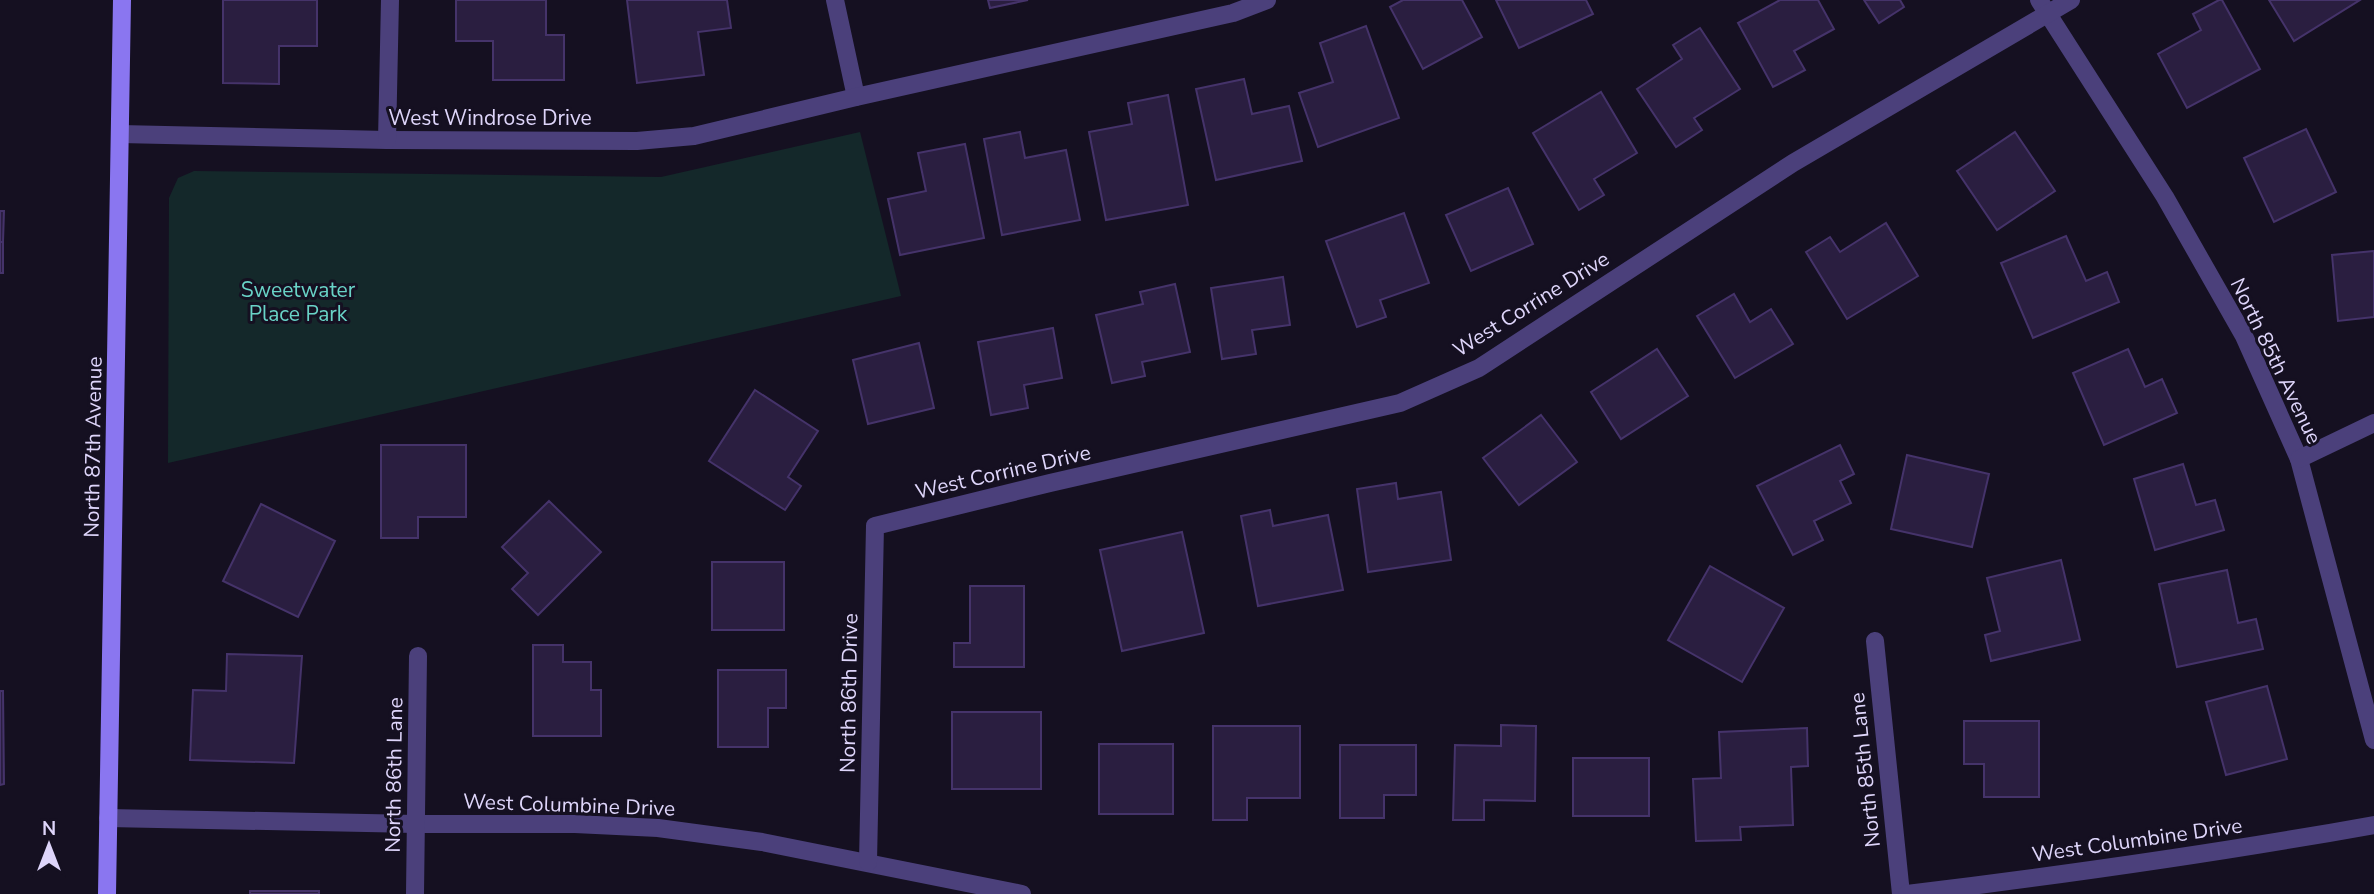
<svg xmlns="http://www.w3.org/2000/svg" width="2374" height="894" viewBox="0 0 2374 894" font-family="'Nunito Sans',sans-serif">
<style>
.green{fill:#14282a}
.building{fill:#2a1e40;stroke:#45336a;stroke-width:2}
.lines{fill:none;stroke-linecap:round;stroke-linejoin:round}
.street{stroke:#4b407b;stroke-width:18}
.secondary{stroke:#8a76f0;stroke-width:18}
.labels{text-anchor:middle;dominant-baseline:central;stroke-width:6;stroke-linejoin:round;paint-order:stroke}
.street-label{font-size:21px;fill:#ded5fa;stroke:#151021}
.park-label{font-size:21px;fill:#69d3c7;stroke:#151021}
</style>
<rect width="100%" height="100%" fill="#151021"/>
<!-- green -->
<polygon class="green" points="860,132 901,296 168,463 169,198 178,178 194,171 661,177"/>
<!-- building -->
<g class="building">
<polygon points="223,0 317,0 317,46 279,46 279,84 223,83"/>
<polygon points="456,0 546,0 546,35 564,35 564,80 493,80 493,41 456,41"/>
<polygon points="627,0 727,0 731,28 698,32 704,75 637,83"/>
<polygon points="988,0 1028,0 990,8"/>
<polygon points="1403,0 1462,0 1482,37 1423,69 1390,7"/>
<polygon points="1496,0 1586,0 1593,14 1519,48"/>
<polygon points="1780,0 1818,0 1834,29 1794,51 1805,70 1773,87 1738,23"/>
<polygon points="1864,0 1900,0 1904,7 1879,23"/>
<polygon points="2219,0 2222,0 2260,69 2187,108 2158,54 2201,30 2193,14"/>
<polygon points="2269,0 2360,0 2294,41"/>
<polygon points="1366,26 1399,118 1318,147 1299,93 1333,82 1320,43"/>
<polygon points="1700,28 1740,89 1694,118 1702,130 1676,147 1637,89 1682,59 1673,45"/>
<polygon points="1244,79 1252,114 1289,106 1302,161 1216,180 1196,89"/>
<polygon points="1601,92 1637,153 1594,179 1604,195 1579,210 1533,133"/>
<polygon points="1168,95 1188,205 1106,220 1089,132 1132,124 1128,103"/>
<polygon points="2306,129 2336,192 2274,222 2244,158"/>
<polygon points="1020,132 1025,158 1066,150 1080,220 1002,235 984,139"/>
<polygon points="2015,132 2055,191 1997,230 1957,171"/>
<polygon points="965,144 984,238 900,255 888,199 926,191 918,153"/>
<polygon points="1508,188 1533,244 1471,271 1446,215"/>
<polygon points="0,211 4,211 3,242 0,242"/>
<polygon points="1404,213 1429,283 1380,300 1386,317 1357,327 1326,241"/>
<polygon points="1886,223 1918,276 1847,319 1806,252 1830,237 1840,252"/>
<polygon points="2066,236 2086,281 2107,272 2119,302 2033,338 2001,263"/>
<rect x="0" y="242" width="3" height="31"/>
<polygon points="2374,251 2374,317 2338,321 2332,255"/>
<polygon points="1283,277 1290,325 1252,330 1256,354 1222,359 1211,288"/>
<polygon points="1175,284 1190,352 1142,362 1145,376 1112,383 1096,315 1143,304 1140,292"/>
<polygon points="1734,294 1750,322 1771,309 1793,344 1735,378 1697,316"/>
<polygon points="1053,328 1062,378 1024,385 1028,408 991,415 978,342"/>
<polygon points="919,343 934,408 868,424 853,360"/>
<polygon points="1657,349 1688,396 1621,439 1591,392"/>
<polygon points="2128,349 2145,387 2162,379 2177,413 2104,445 2073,373"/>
<polygon points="755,390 818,431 788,477 801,486 785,510 709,461"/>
<polygon points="1541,415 1577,462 1519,505 1483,458"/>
<polygon points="381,445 466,445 466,517 418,517 418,538 381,538"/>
<polygon points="1840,445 1854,474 1840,481 1851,503 1814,521 1823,540 1793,555 1757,486"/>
<polygon points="1907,455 1989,474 1972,547 1891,529"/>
<polygon points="2183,464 2196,505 2215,500 2224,530 2155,550 2134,479"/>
<polygon points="1396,483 1398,499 1441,492 1451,560 1368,572 1357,489"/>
<polygon points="549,501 601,552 538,615 512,589 528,573 502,547"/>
<polygon points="261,504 335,541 298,617 223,581"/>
<polygon points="1270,510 1273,526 1328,515 1343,590 1258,606 1241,516"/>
<polygon points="1182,532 1204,633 1122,651 1100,550"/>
<polygon points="2061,560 2080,640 1991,661 1985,635 2000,631 1987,578"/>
<rect x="712" y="562" width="72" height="68"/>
<polygon points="1710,566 1784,608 1742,682 1668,640"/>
<polygon points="2227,570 2238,623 2256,619 2263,649 2177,667 2159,584"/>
<polygon points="970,586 1024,586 1024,667 954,667 954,643 970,643"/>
<polygon points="533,645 563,645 563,662 591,662 591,690 601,690 601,736 533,736"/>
<polygon points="227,654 302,656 294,763 190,760 193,690 226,691"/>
<polygon points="718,670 786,670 786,708 768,708 768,747 718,747"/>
<polygon points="2267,686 2287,759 2226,775 2206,702"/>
<polygon points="0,691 3,691 4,784 0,785"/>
<rect x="952" y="712" width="89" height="77"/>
<polygon points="1964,721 2039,721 2039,797 1984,797 1984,764 1964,764"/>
<polygon points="1501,725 1536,726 1535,801 1484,800 1484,820 1453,820 1455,745 1501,746"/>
<polygon points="1213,726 1300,726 1300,798 1247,798 1247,820 1213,820"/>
<polygon points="1807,728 1808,766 1791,767 1793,825 1740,827 1741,840 1696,841 1693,779 1721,778 1719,732"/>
<rect x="1099" y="744" width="74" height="70"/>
<polygon points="1340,745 1416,745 1416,795 1384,795 1384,818 1340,818"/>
<rect x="1573" y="758" width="76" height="58"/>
<rect x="250" y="891" width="69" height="3"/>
</g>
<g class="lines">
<!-- street -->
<g class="street">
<polyline points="835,0 856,97"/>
<polyline points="2039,0 2165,197 2244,336 2299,459 2374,740"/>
<polyline points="120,134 387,140 637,141 694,136 856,97 1233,13 1267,0"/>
<polyline points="387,140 390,0"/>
<polyline points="2299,459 2374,423"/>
<polyline points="1875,641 1901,894"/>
<polyline points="108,818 416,824 575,824 658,828 762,842 1022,894"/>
<polyline points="868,862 875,526 1050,483 1400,403 1479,368 1793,163 2071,0"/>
<polyline points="415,894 418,656"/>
<path d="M1907,894C2063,875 2219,853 2374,825"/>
</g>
<!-- secondary -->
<polyline class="secondary" points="107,894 122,0"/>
</g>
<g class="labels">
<!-- street labels -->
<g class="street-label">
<text x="490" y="118">West Windrose Drive</text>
<text transform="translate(1531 304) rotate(-32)">West Corrine Drive</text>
<text transform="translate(2276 361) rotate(64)">North 85th Avenue</text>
<text transform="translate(93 447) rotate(-89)">North 87th Avenue</text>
<text transform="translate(1003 472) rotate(-13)">West Corrine Drive</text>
<text transform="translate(849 693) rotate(-89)">North 86th Drive</text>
<text transform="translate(1865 770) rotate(-96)">North 85th Lane</text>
<text transform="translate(394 775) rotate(-89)">North 86th Lane</text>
<text transform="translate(569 805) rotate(2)">West Columbine Drive</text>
<text transform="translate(2137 840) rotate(-8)">West Columbine Drive</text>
</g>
<!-- park labels -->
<g class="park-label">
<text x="298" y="290">Sweetwater<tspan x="298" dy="24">Place Park</tspan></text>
</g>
</g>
<!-- north arrow -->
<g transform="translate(49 845)" stroke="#151021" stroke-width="5" paint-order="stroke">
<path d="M0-5L12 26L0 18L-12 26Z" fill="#ded5fa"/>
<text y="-10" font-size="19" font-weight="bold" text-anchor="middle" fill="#ded5fa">N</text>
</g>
</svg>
